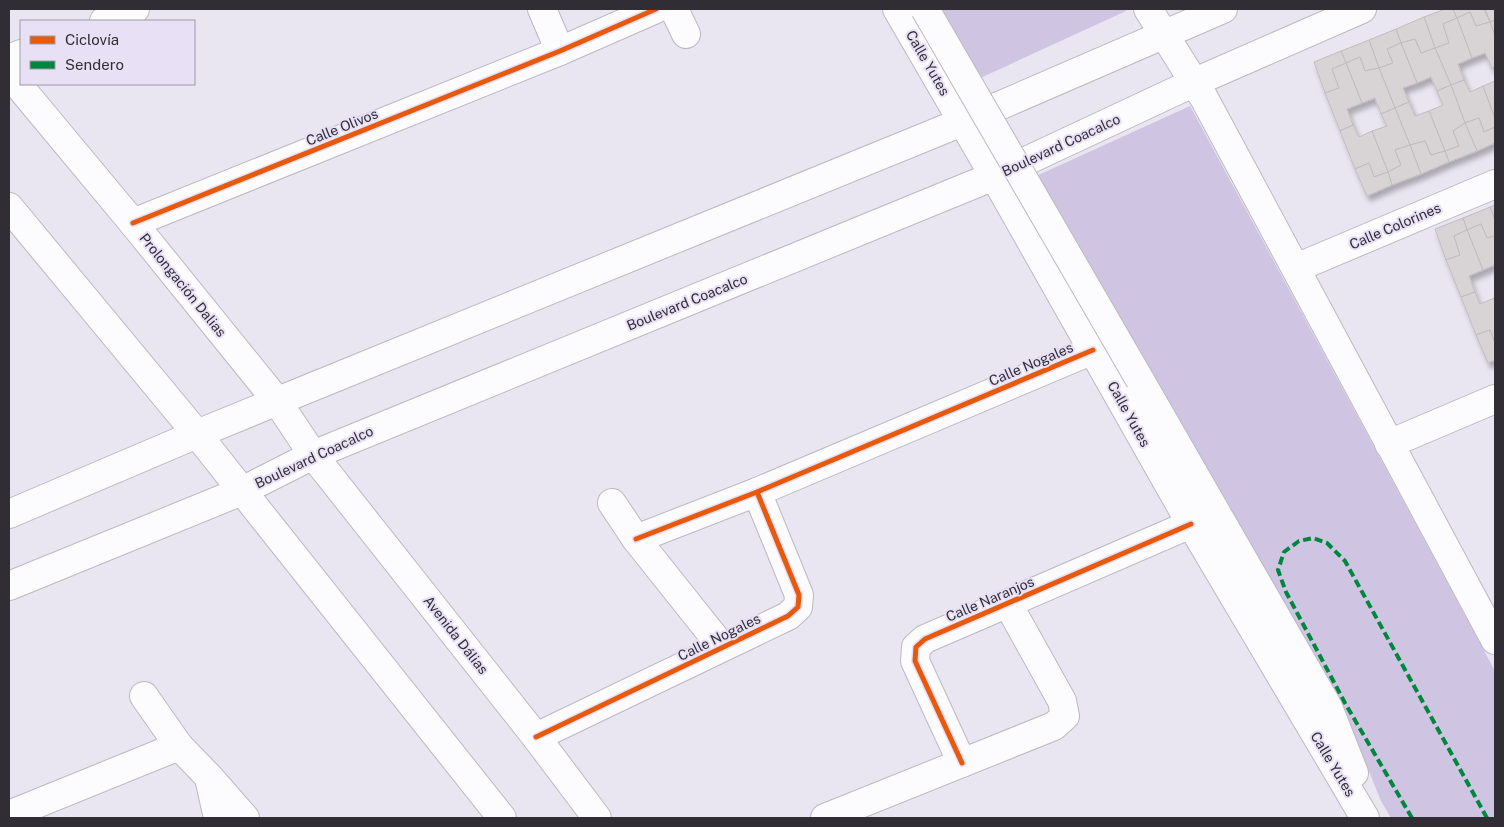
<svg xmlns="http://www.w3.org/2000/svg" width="1504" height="827" viewBox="0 0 1504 827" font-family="'Public Sans',sans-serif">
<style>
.green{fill:#cfc5e3}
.building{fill:#d8d4d6;stroke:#c1bdbf;filter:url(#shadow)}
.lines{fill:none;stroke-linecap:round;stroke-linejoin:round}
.minor-casing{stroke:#bbb9c1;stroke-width:30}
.major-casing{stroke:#bbb9c1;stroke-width:30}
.minor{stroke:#fcfbfd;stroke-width:28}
.major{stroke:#fcfbfd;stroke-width:28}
.major-bridge-casing{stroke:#bbb9c1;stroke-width:30;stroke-linecap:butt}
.major-bridge{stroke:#fcfbfd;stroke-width:28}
.quiet{stroke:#00873e;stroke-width:4;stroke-dasharray:8 4;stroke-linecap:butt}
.cycleway-casing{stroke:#e8e1f6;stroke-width:8}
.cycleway{stroke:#e8590c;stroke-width:5}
.labels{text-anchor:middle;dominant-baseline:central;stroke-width:4;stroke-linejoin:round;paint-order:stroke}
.street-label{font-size:14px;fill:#302d35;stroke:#e8e1f6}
</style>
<defs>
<filter id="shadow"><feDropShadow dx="3" dy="5.5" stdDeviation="2.5" flood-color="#0004"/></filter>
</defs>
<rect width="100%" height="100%" fill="#e9e6f1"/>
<!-- green -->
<g class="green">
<polygon points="936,9 1124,9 1126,11 976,80"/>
<polygon points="1190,106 1495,671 1495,818 1391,818 1381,801 1351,727 1034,177"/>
</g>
<!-- building -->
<g class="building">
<polygon points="1445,9 1453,9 1457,18 1443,24 1449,43 1435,48 1424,17"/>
<polygon points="1453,9 1484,9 1490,22 1476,26 1470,12 1457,18"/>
<polygon points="1485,9 1495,9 1495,20 1490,22"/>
<polygon points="1470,12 1476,26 1490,22 1495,35 1495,67 1492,68 1485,53 1472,58 1457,18"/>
<polygon points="1424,17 1435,48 1421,53 1415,39 1401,43 1396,29"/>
<polygon points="1457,18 1472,58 1458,64 1464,80 1451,85 1435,48 1449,43 1443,24"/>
<polygon points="1495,20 1495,35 1490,22"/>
<polygon points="1396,29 1401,43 1387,49 1393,63 1379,68 1369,40"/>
<polygon points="1415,39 1421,53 1435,48 1451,85 1437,91 1431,77 1417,83 1401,43"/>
<polygon points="1369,40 1379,68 1365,71 1360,57 1346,63 1341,51"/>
<polygon points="1401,43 1417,83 1403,88 1409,102 1395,108 1379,68 1393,63 1387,49"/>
<polygon points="1341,51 1346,63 1332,69 1339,88 1325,93 1314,62"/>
<polygon points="1360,57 1365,71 1379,68 1395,108 1381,114 1375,98 1362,103 1346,63"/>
<polygon points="1346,63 1362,103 1347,109 1353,125 1340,131 1325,93 1339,88 1332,69"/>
<polygon points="1464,80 1470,92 1483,86 1495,118 1495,127 1484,132 1479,118 1465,123 1451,85"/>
<polygon points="1495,81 1495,118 1483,86"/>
<polygon points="1451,85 1465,123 1453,131 1459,146 1445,151 1429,111 1443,105 1437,91"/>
<polygon points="1409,102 1415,116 1429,111 1445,151 1431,155 1425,141 1410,145 1395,108"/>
<polygon points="1395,108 1410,145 1395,150 1401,165 1388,172 1372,131 1387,126 1381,114"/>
<polygon points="1479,118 1484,132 1495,127 1495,143 1477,151 1465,123"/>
<polygon points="1465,123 1477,151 1449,162 1445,151 1459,146 1453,131"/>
<polygon points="1353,125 1359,137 1372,131 1388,172 1374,177 1369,163 1355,169 1340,131"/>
<polygon points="1425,141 1431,155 1445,151 1449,162 1421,174 1410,145"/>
<polygon points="1410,145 1421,174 1392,185 1388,172 1401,165 1395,150"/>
<polygon points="1369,163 1374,177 1388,172 1392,185 1367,196 1355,169"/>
<polygon points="1495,205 1495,220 1490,207"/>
<polygon points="1490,207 1495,220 1495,236 1487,238 1481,224 1467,230 1463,218"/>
<polygon points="1463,218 1467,230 1454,236 1460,255 1446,260 1435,229"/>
<polygon points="1481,224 1487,238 1495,236 1495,265 1483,270 1467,230"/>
<polygon points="1467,230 1483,270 1469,276 1475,292 1461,297 1446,260 1460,255 1454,236"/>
<polygon points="1475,292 1480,304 1494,298 1495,302 1495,343 1490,330 1476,335 1461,297"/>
<polygon points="1490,330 1495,343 1495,360 1488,363 1476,335"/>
</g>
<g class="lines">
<!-- minor casing -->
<g class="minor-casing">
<g id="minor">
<polyline points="542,9 560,51"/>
<polyline points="674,9 686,34"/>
<polyline points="104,21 135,9"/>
<polyline points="9,59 21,54"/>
<polyline points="133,223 560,51 656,9"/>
<polyline points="1296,268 1495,184"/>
<polyline points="1389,444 1495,399"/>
<polyline points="612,503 636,539 722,647"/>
<polyline points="636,539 757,492 1093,350"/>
<polyline points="144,696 179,746 209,777 245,818"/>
<polyline points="536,737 788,616 798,607 799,595 757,492"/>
<polyline points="962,763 915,661 916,647 925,639 1191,524"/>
<polyline points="209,778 218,818"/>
<polyline points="9,815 179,746"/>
<polyline points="825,818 1054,726 1065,716 1062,701 1008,604"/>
</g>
</g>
<!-- major casing -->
<g class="major-casing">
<g id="major">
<polyline points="897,9 994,176 1191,524 1365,818"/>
<polyline points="1148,9 1204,98 1495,640"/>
<polyline points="9,74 133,223 277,401 313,455 536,737 597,818"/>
<polyline points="9,207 197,434 502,818"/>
<polyline points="1140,380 1328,707 1354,773"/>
<polyline points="9,514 197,434 962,122 1223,9"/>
<polyline points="9,586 242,491 313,455 994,176 1195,82 1362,9"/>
</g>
</g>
<!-- minor -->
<use href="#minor" class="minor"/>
<!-- major -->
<use href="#major" class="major"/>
<!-- major-bridge casing -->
<g class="major-bridge-casing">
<polyline id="major-bridge" points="925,9 1140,380"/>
</g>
<!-- major-bridge -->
<use href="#major-bridge" class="major-bridge"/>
<!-- quiet -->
<polyline class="quiet" points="1412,818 1345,703 1286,592 1278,570 1284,552 1299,541 1313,538 1327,543 1345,561 1487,818"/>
<!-- cycleway casing -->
<g class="cycleway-casing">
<g id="cycleway">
<polyline points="133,223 560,51 656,9"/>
<polyline points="636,539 757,492 1093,350"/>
<polyline points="536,737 788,616 798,607 799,595 757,492"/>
<polyline points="962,763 915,661 916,647 925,639 1191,524"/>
</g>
</g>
<!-- cycleway -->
<use href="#cycleway" class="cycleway"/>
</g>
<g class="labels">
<!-- street labels -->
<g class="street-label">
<text transform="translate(928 63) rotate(60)">Calle Yutes</text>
<text transform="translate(342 127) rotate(-22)">Calle Olivos</text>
<text transform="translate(1061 145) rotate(-25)">Boulevard Coacalco</text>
<text transform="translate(1395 226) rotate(-23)">Calle Colorines</text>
<text transform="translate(183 285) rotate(51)">Prolongación Dalias</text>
<text transform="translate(687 302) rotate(-22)">Boulevard Coacalco</text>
<text transform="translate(1031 364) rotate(-23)">Calle Nogales</text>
<text transform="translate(1129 414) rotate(61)">Calle Yutes</text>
<text transform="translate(314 457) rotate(-25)">Boulevard Coacalco</text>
<text transform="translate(990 599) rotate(-23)">Calle Naranjos</text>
<text transform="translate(456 635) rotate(52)">Avenida Dálias</text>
<text transform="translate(719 637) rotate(-26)">Calle Nogales</text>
<text transform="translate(1333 764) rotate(59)">Calle Yutes</text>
</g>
</g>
<!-- border -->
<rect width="1504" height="827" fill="none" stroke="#302d35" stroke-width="20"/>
<!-- legend -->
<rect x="20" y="20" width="175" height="65" fill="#e8e1f6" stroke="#9e99a9"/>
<rect x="30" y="36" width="25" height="8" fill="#e8590c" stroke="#9e99a9"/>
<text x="65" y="45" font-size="15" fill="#302d35">Ciclovía</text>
<rect x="30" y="61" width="25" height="8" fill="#00873e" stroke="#9e99a9"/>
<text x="65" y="70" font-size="15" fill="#302d35">Sendero</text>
</svg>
